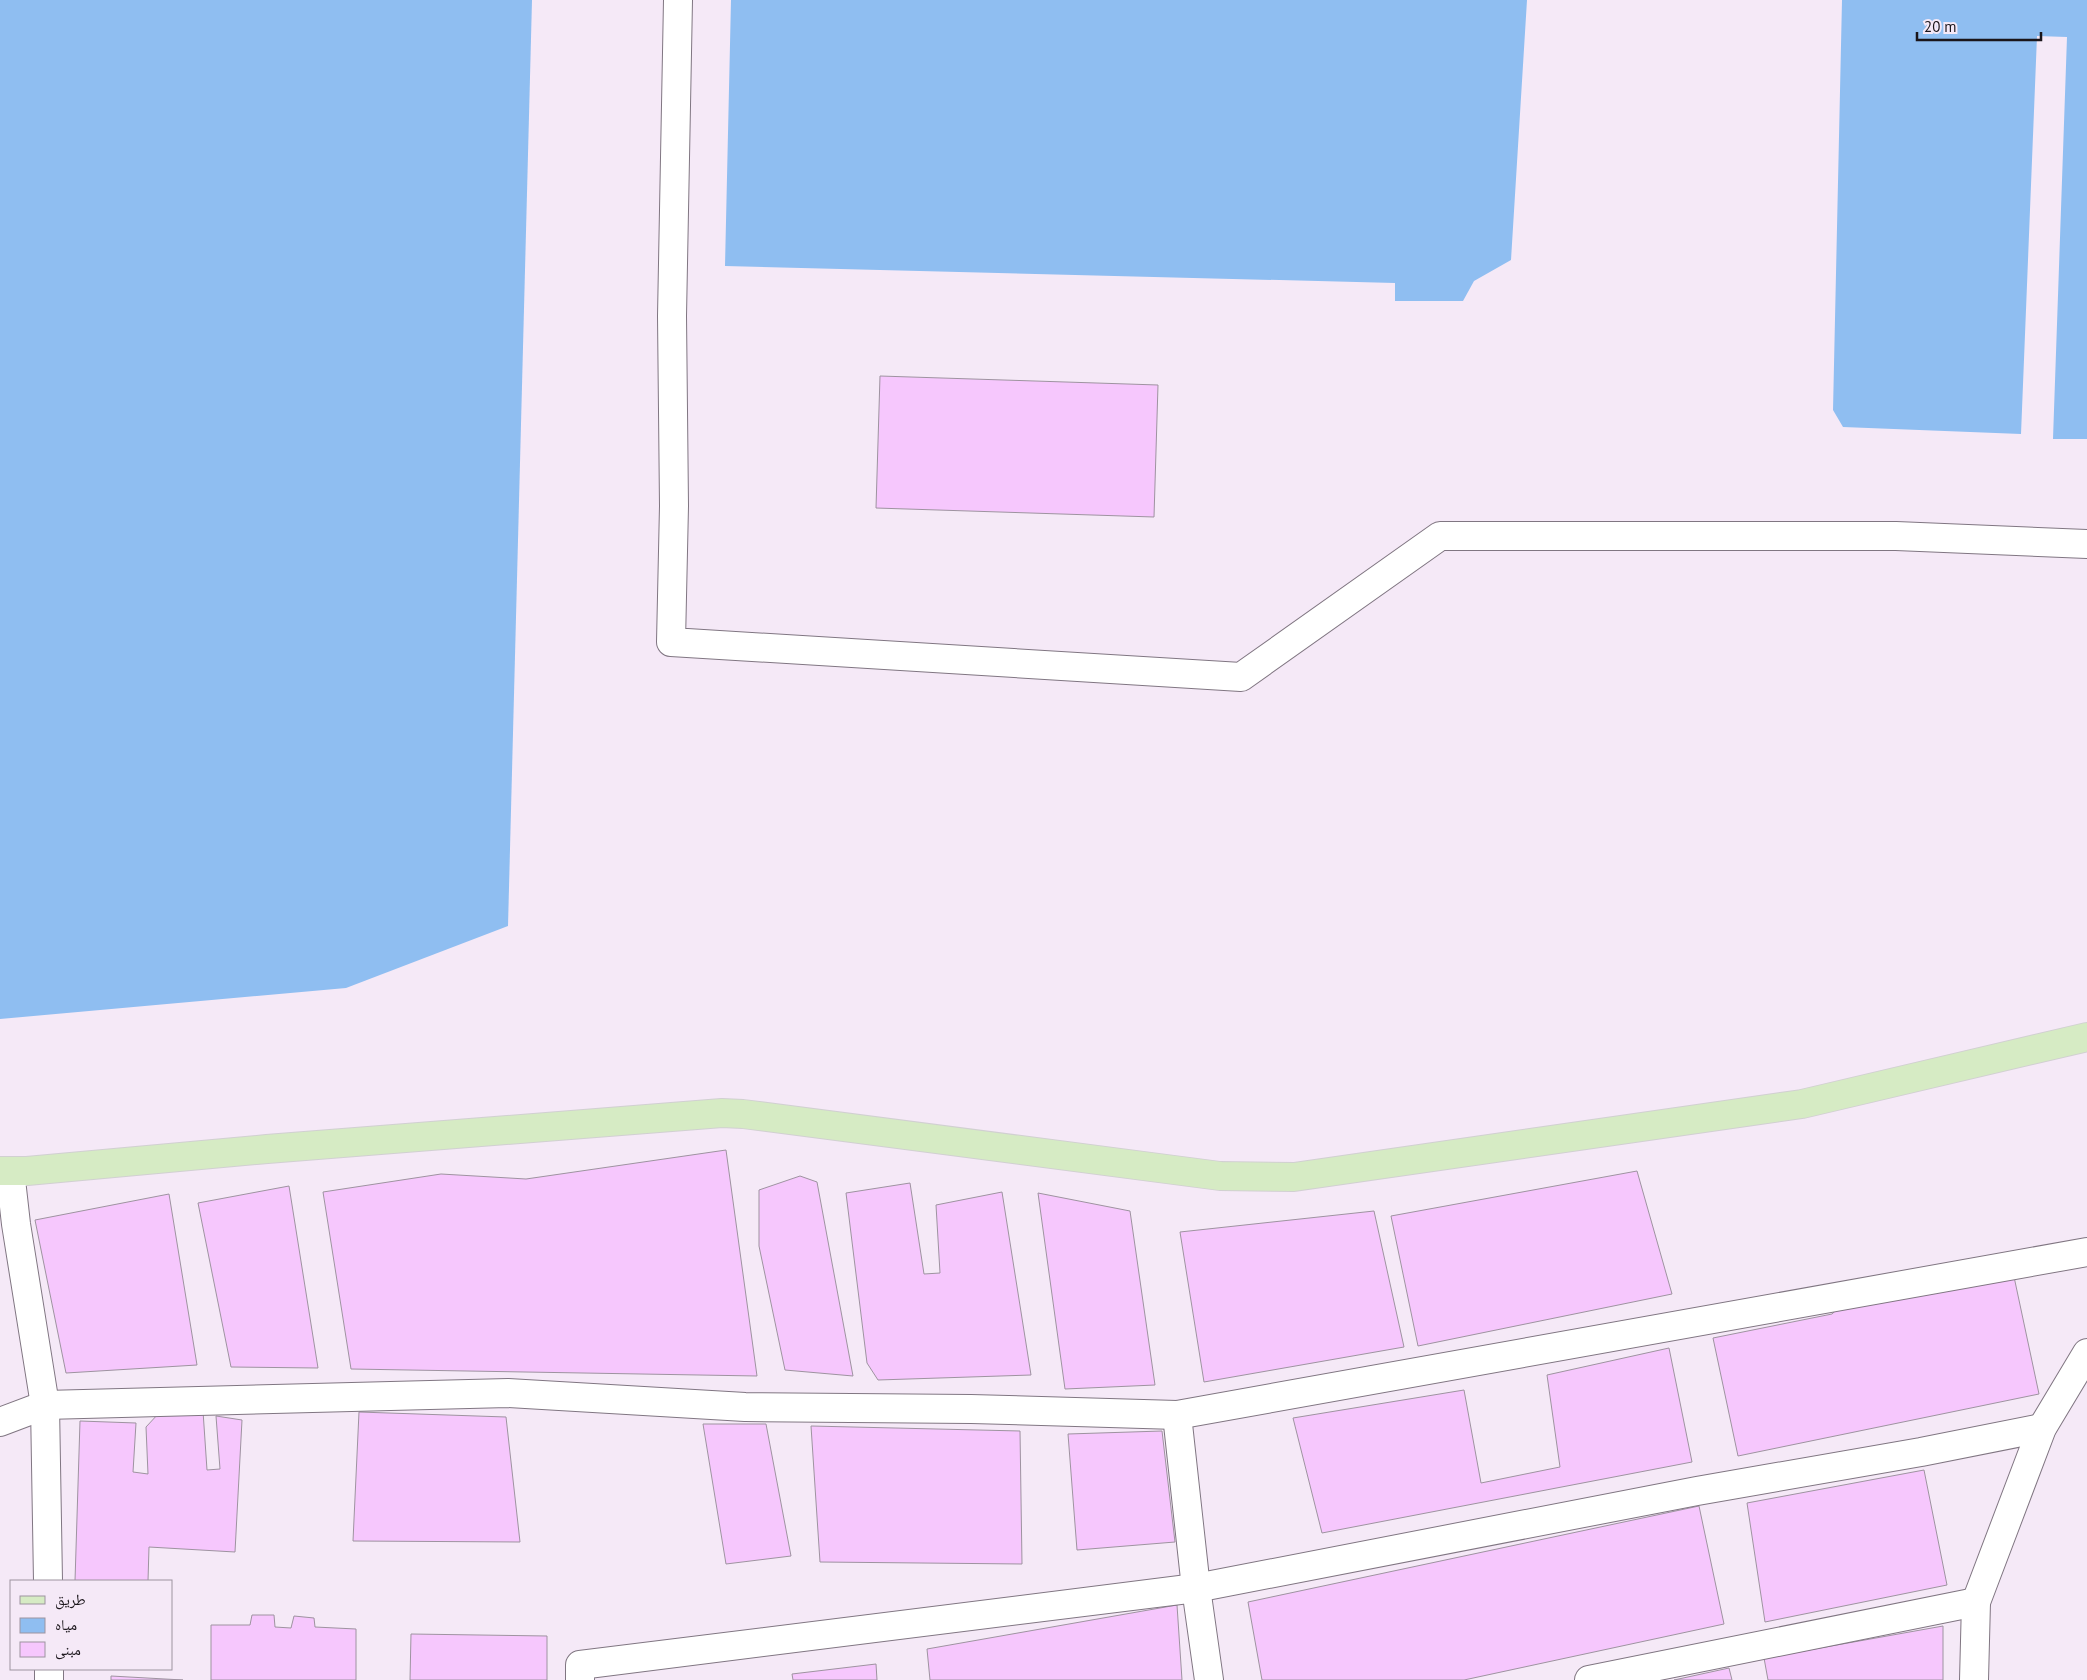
<svg xmlns="http://www.w3.org/2000/svg" width="2087" height="1680" viewBox="0 0 2087 1680" font-family="'PT Sans','Noto Naskh Arabic',sans-serif">
<style>
.water{fill:#8fbef1}
.building{fill:#f6c7fd;stroke:#9e93a0}
.lines{fill:none;stroke-linecap:round;stroke-linejoin:round}
.minor-casing{stroke:#807682;stroke-width:30}
.major-casing{stroke:#d1d0d1;stroke-width:30}
.minor{stroke:#fff;stroke-width:28}
.major{stroke:#d6ebc4;stroke-width:28}
</style>
<rect width="100%" height="100%" fill="#f5e9f7"/>
<!-- water -->
<g class="water">
<polygon points="0,0 532,0 508,926 346,988 0,1019"/>
<polygon points="731,0 1527,0 1511,260 1474,281 1463,301 1395,301 1395,283 725,266"/>
<polygon points="1842,0 2087,0 2087,439 2053,439 2067,37 2037,36 2021,434 1843,427 1833,410"/>
</g>
<!-- building -->
<g class="building">
<polygon points="880,376 1158,385 1154,517 876,508"/>
<polygon points="726,1150 757,1376 351,1369 323,1192 441,1174 526,1179"/>
<polygon points="1637,1171 1672,1294 1418,1346 1391,1216"/>
<polygon points="800,1176 817,1182 853,1376 785,1370 759,1246 759,1190"/>
<polygon points="910,1183 924,1274 940,1273 936,1205 1002,1192 1031,1375 878,1380 867,1363 846,1193"/>
<polygon points="289,1186 318,1368 231,1367 198,1203"/>
<polygon points="1038,1193 1130,1211 1155,1385 1065,1389"/>
<polygon points="169,1194 197,1365 66,1373 35,1220"/>
<polygon points="1374,1211 1404,1347 1204,1382 1180,1232"/>
<polygon points="2013,1272 2039,1394 1738,1456 1713,1338 1832,1314 1847,1300"/>
<polygon points="1669,1348 1692,1462 1322,1533 1293,1418 1464,1390 1481,1483 1560,1467 1547,1375"/>
<polygon points="203,1411 207,1470 220,1469 216,1416 242,1420 235,1552 149,1547 148,1581 75,1581 80,1421 136,1423 133,1472 148,1474 146,1427 159,1413"/>
<polygon points="359,1412 506,1417 520,1542 353,1541"/>
<polygon points="703,1424 766,1424 791,1556 726,1564"/>
<polygon points="811,1426 1020,1431 1022,1564 820,1562"/>
<polygon points="1162,1431 1175,1542 1077,1550 1068,1434"/>
<polygon points="1924,1470 1947,1585 1765,1622 1747,1503"/>
<polygon points="1699,1506 1724,1624 1464,1680 1262,1680 1248,1602"/>
<polygon points="1177,1605 1182,1680 930,1680 927,1649"/>
<polygon points="252,1615 274,1615 275,1627 291,1628 294,1616 314,1618 315,1627 356,1629 356,1680 211,1680 211,1625 250,1625"/>
<polygon points="1943,1626 1943,1680 1768,1680 1764,1658"/>
<polygon points="411,1634 547,1636 547,1680 410,1680"/>
<polygon points="876,1664 877,1680 793,1680 792,1674"/>
<polygon points="1729,1668 1732,1680 1674,1680"/>
<polygon points="111,1676 183,1680 111,1680"/>
</g>
<g class="lines">
<!-- minor casing -->
<g class="minor-casing">
<g id="minor">
<polyline points="678,0 672,316 674,506 671,642 1241,677 1440,536 1896,536 2087,544"/>
<polyline points="10,1171 16,1224 45,1405 48,1581"/>
<polyline points="1177,1415 1196,1588 1209,1680"/>
<polyline points="0,1422 45,1405 508,1393 745,1407 971,1409 1177,1415 2087,1252"/>
<polyline points="49,1669 49,1680"/>
<polyline points="580,1680 580,1665 1196,1588 1697,1491 1921,1452 2042,1428"/>
<polyline points="1589,1680 1976,1602"/>
<polyline points="1974,1680 1976,1602 2042,1428 2087,1353"/>
</g>
</g>
<!-- major casing -->
<g class="major-casing">
<polyline id="major" points="0,1171 27,1171 267,1149 722,1113 743,1114 1220,1176 1294,1177 1802,1104 2087,1037"/>
</g>
<!-- minor -->
<use href="#minor" class="minor"/>
<!-- major -->
<use href="#major" class="major"/>
</g>
<!-- legend -->
<rect x="10" y="1580" width="162" height="90" fill="#f5e9f7" stroke="#9d949f"/>
<rect x="20" y="1596" width="25" height="8" fill="#d6ebc4" stroke="#9d949f"/>
<text x="55" y="1605" font-size="15" fill="#1a151a">طريق</text>
<rect x="20" y="1618" width="25" height="15" fill="#8fbef1" stroke="#9d949f"/>
<text x="55" y="1630" font-size="15" fill="#1a151a">مياه</text>
<rect x="20" y="1642" width="25" height="15" fill="#f6c7fd" stroke="#9d949f"/>
<text x="55" y="1655" font-size="15" fill="#1a151a">مبنى</text>
<!-- scale -->
<path d="M1917 32v8h124v-8" fill="none" stroke="#1a151a" stroke-width="2.5"/>
<text x="1924" y="32" font-size="15" fill="#1a151a" stroke="#f5e9f7" stroke-width="4" paint-order="stroke">20 m</text>
</svg>
